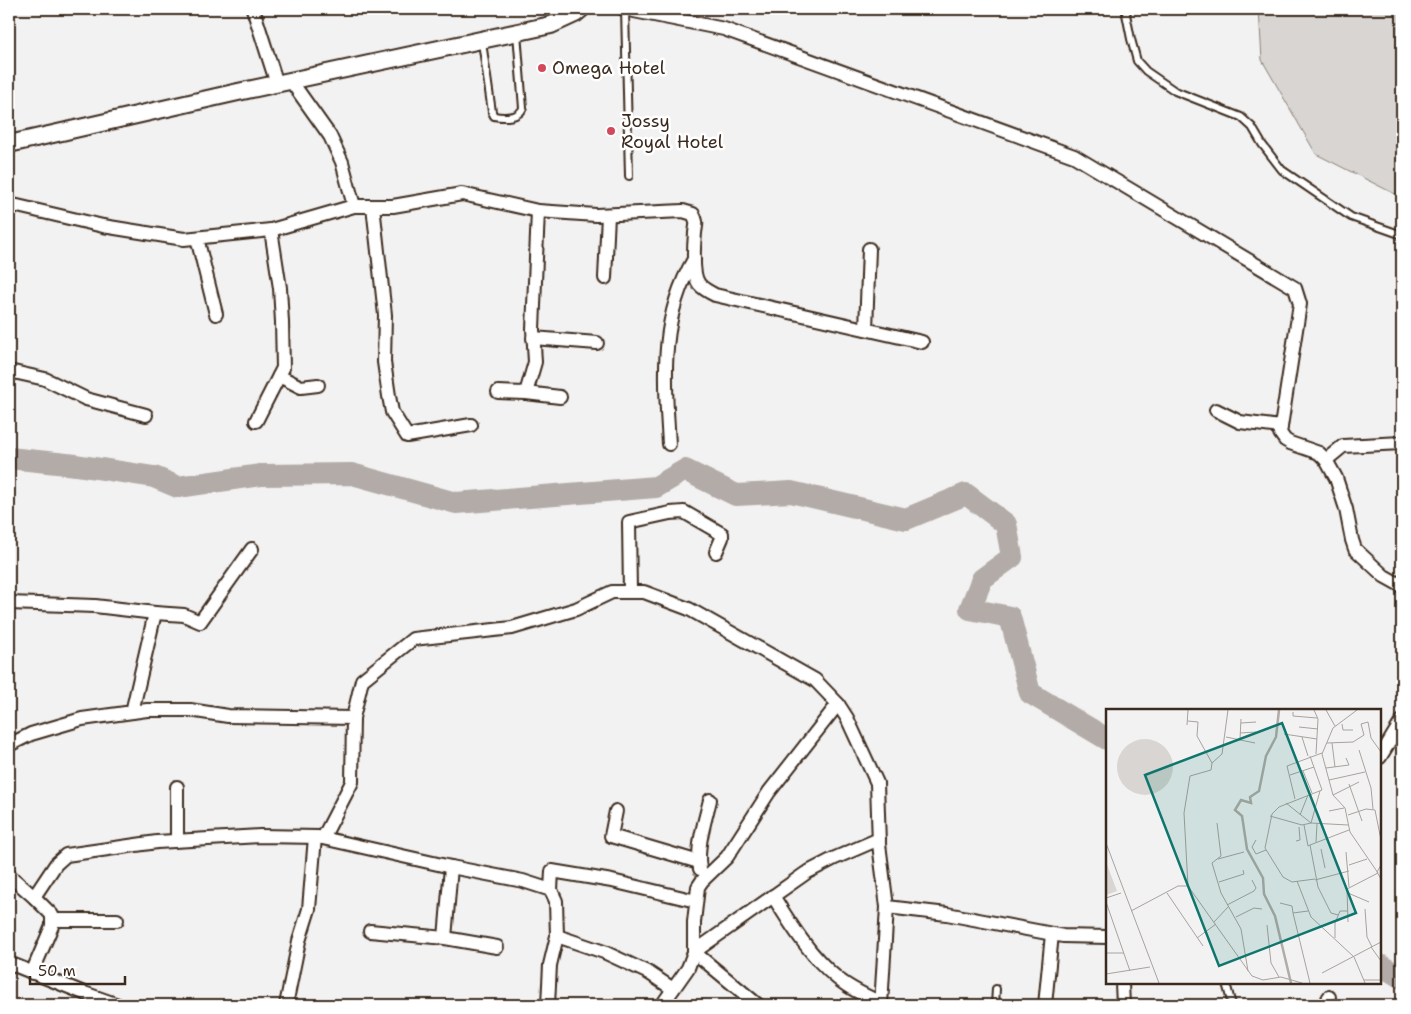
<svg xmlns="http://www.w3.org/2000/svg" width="1411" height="1014" viewBox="0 0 1411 1014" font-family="'Shantell Sans',sans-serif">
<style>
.green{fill:#d8d5d2;stroke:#8a8078}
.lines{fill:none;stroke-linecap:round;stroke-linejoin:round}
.river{stroke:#b2aba7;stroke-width:22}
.service-casing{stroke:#3b2a1e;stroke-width:10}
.minor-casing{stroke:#3b2a1e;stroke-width:16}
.tertiary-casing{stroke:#3b2a1e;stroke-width:20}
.service{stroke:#fff;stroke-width:6}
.minor{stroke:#fff;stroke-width:12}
.tertiary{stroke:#fff;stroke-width:16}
.poi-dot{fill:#d1495b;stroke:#fff;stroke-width:2}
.labels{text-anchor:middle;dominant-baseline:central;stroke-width:5;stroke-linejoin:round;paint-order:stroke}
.poi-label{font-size:18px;fill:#3b2a1e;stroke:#fff;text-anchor:start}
.inset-river{fill:none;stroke:#b2aba7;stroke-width:2.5}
.inset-road{fill:none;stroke:#a9a29d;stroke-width:1}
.view{fill:#0f766e;fill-opacity:0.15;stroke:#0f766e;stroke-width:2.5}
.inset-edge{fill:none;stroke:#3b2a1e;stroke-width:2.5}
</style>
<rect width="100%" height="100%" fill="#f3f2f2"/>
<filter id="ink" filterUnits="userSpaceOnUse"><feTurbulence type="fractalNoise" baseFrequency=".02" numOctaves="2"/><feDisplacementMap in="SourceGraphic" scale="10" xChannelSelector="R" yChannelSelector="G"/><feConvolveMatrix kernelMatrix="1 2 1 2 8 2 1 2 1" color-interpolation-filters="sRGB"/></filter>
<g filter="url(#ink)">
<!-- green -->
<polygon class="green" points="1259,9 1402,9 1402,195 1393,193 1316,154 1262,60"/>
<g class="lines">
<!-- river -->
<g class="river">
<polyline points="9,458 76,465 154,477 178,487 261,475 352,474 456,503 656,487 685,470 736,495 791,492 906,519 966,494 1006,524 1012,557 982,579 970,609 1010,617 1030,693 1107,739"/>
<polyline points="1380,965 1402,978"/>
</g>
<!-- service casing -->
<g class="service-casing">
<g id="service">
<polyline points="625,9 629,176"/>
<polyline points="1128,9 1126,14 1131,39 1137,61 1146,71 1175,91 1241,117 1252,127 1262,144 1282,170 1351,217 1402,235"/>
<path d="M482,42L492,112L494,116C504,118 519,118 523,108L517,33"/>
<polyline points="1226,983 1232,1005"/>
<polyline points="995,1005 996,989"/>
</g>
</g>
<!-- minor casing -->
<g class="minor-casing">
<g id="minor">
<polyline points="253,9 277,84"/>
<polyline points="624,9 724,29 1074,156 1295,288 1300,304 1280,433 1285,440 1290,443 1319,453 1326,460 1336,478 1346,509 1352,540 1355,549 1384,576 1402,586"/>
<polyline points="291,81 330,136 342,162 354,206"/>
<path d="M9,204L103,226L184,239L271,230L354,206H393L462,194L538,211L596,215L683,211L693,214C698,223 696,224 695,233C694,245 692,275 699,284C703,289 709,292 715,295L922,342"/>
<polyline points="373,206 385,315 384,362 389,396 392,412 407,436 471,425"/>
<polyline points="538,211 533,329 535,362 526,393 560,397"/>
<polyline points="197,238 216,314"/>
<polyline points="605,278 608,215"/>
<polyline points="866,329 869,249"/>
<polyline points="533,338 597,343"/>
<polyline points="9,371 45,379 86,399 146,415"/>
<polyline points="279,376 301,387 318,385"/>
<polyline points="498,392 526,393"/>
<polyline points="1216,410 1240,422 1281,427"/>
<polyline points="256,421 283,368 282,322 280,288 271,230"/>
<path d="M669,444C665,378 659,319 694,259"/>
<polyline points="1326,460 1343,446 1402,443"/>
<polyline points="630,592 629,522 670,513 684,512 722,534 722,538 716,552"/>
<polyline points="9,603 95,606 155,613 132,712"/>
<polyline points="155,613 184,615 200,622 252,549"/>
<polyline points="9,745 31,734 82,719 147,710 190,710 228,716 353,718"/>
<polyline points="1380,757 1402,721"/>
<polyline points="177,787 177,840"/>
<polyline points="616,811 611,836 699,862"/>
<polyline points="323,838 352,782 353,718 362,680 413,639 512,628 576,609 612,592 644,592 689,609 815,680 838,704 847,718 877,783 879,844 887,907 881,1005"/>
<path d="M700,869C696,847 705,821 710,800"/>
<polyline points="9,875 34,897 52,915 52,926 32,973"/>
<polyline points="551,890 552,871 612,881 696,901"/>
<path d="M773,896C791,925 810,956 837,978C850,989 866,996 881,1003"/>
<polyline points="34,897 56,864 66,855 157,842 260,836 318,837 451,867 523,881 551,890 556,901 557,936 550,965 548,1005"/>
<polyline points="887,907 947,914 1063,936 1107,937"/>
<polyline points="52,920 117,920"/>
<polyline points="370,931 445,938 497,947"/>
<polyline points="557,936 604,952 649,973 673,989"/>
<polyline points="445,938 451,867"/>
<polyline points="9,963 84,993 118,1005"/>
<polyline points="1122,983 1123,1005"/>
<polyline points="286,1005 299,941 309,909 315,837"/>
<polyline points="662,1005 688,968 694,952 694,922 698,887 702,881 727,857 769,792 838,704"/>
<polyline points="758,1005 694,952 806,873 835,858 879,839"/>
<polyline points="1045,1005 1052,934"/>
<polyline points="1325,1005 1329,997"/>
</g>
</g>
<!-- tertiary casing -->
<g class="tertiary-casing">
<polyline id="tertiary" points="9,144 238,92 551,25 575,14 581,9"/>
</g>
<!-- service -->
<use href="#service" class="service"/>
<!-- minor -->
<use href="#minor" class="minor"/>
<!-- tertiary -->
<use href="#tertiary" class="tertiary"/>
</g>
</g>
<!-- markers -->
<g class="poi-dot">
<circle cx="542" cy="68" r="5"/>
<circle cx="611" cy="131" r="5"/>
</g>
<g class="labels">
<!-- poi labels -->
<g class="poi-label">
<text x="552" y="68">Omega Hotel</text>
<text x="621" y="121">Jossy<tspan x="621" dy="21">Royal Hotel</tspan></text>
</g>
</g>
<!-- overview -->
<g transform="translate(1106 709)">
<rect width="275" height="275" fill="#f3f2f2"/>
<path d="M11 58a28 28 0 1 1 56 0a28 28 0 1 1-56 0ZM0,153L11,182L0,186Z" fill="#d8d5d2"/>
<path class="inset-river" d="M173,1L170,28L160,47L153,82L144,88L145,94L135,91L129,101L136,107L141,140L157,169L158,185L169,207L185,274"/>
<path class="inset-road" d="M208,1L212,10L210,45M220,1L229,17M187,3V7L211,9M82,12L92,13L91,27L106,54M135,14L150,13M236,15L237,21H247M81,16L82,1M193,18L212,20M134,24L150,23M178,25L211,30M120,28L149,34M196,28L202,47M134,30L135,10M221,34L247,33L258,26L255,15L262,13L265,29L275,43M226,34L229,58M253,41L265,79L267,100M204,47L216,81L173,98L166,105L159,139L177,168L186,173L209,170M220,59L243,56L240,49M197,62L206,84M184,66L208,58M223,71L259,63M243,75L256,112M227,86L253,73M189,90L181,57L216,44M180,94L205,114L214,82M223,102L238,99M194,106L202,86M242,106L260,100L269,101L275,131M164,107L196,116L205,114L242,116M111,114L115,147L106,154L115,184L135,220L142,262M198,116L202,137L204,136M150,131L146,138L150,145L160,141M190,132L194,131L193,118M210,133L211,115M0,134L53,274M215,140L219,159M240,143L243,178M112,150L138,143M243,156L261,150M275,156L271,163L275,170M209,171L243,162M191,172L205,208L248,248L259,274M113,173L138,165L137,161M82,177L78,104L84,67L105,61L106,54L116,45L122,1M61,184L97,237M242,184L263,193M0,189L15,184M0,193L24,262M174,194L186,197L187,204M121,196L148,182L150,179L146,171M259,200L261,228L266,238M25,202L72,177H82L146,267L157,271L175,268L196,274M202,202L187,204L204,274M232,206L225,204L212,178L204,136L243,121M130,208L148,199L156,200M108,213L122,198M242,213L241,180L272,164L244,123L239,99L227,86L216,45L227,19L251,1M161,216L165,254L173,268M91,229L110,215M229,229V214L234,202H242M265,238L275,252M0,244H18M216,264L275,233M0,265L44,258M258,271H275"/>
<path class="view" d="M176,14L250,204L113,257L39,66Z"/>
<rect width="275" height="275" class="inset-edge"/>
</g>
<!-- margin -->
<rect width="1411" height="1014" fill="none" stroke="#fff" stroke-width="30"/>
<rect x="15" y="15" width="1381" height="984" fill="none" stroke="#3b2a1e" stroke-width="2" filter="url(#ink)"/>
<!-- scale -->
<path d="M30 976v8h95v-8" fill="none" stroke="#3b2a1e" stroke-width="2.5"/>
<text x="38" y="976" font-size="15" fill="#3b2a1e" stroke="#ffffff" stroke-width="4" paint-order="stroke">50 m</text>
</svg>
